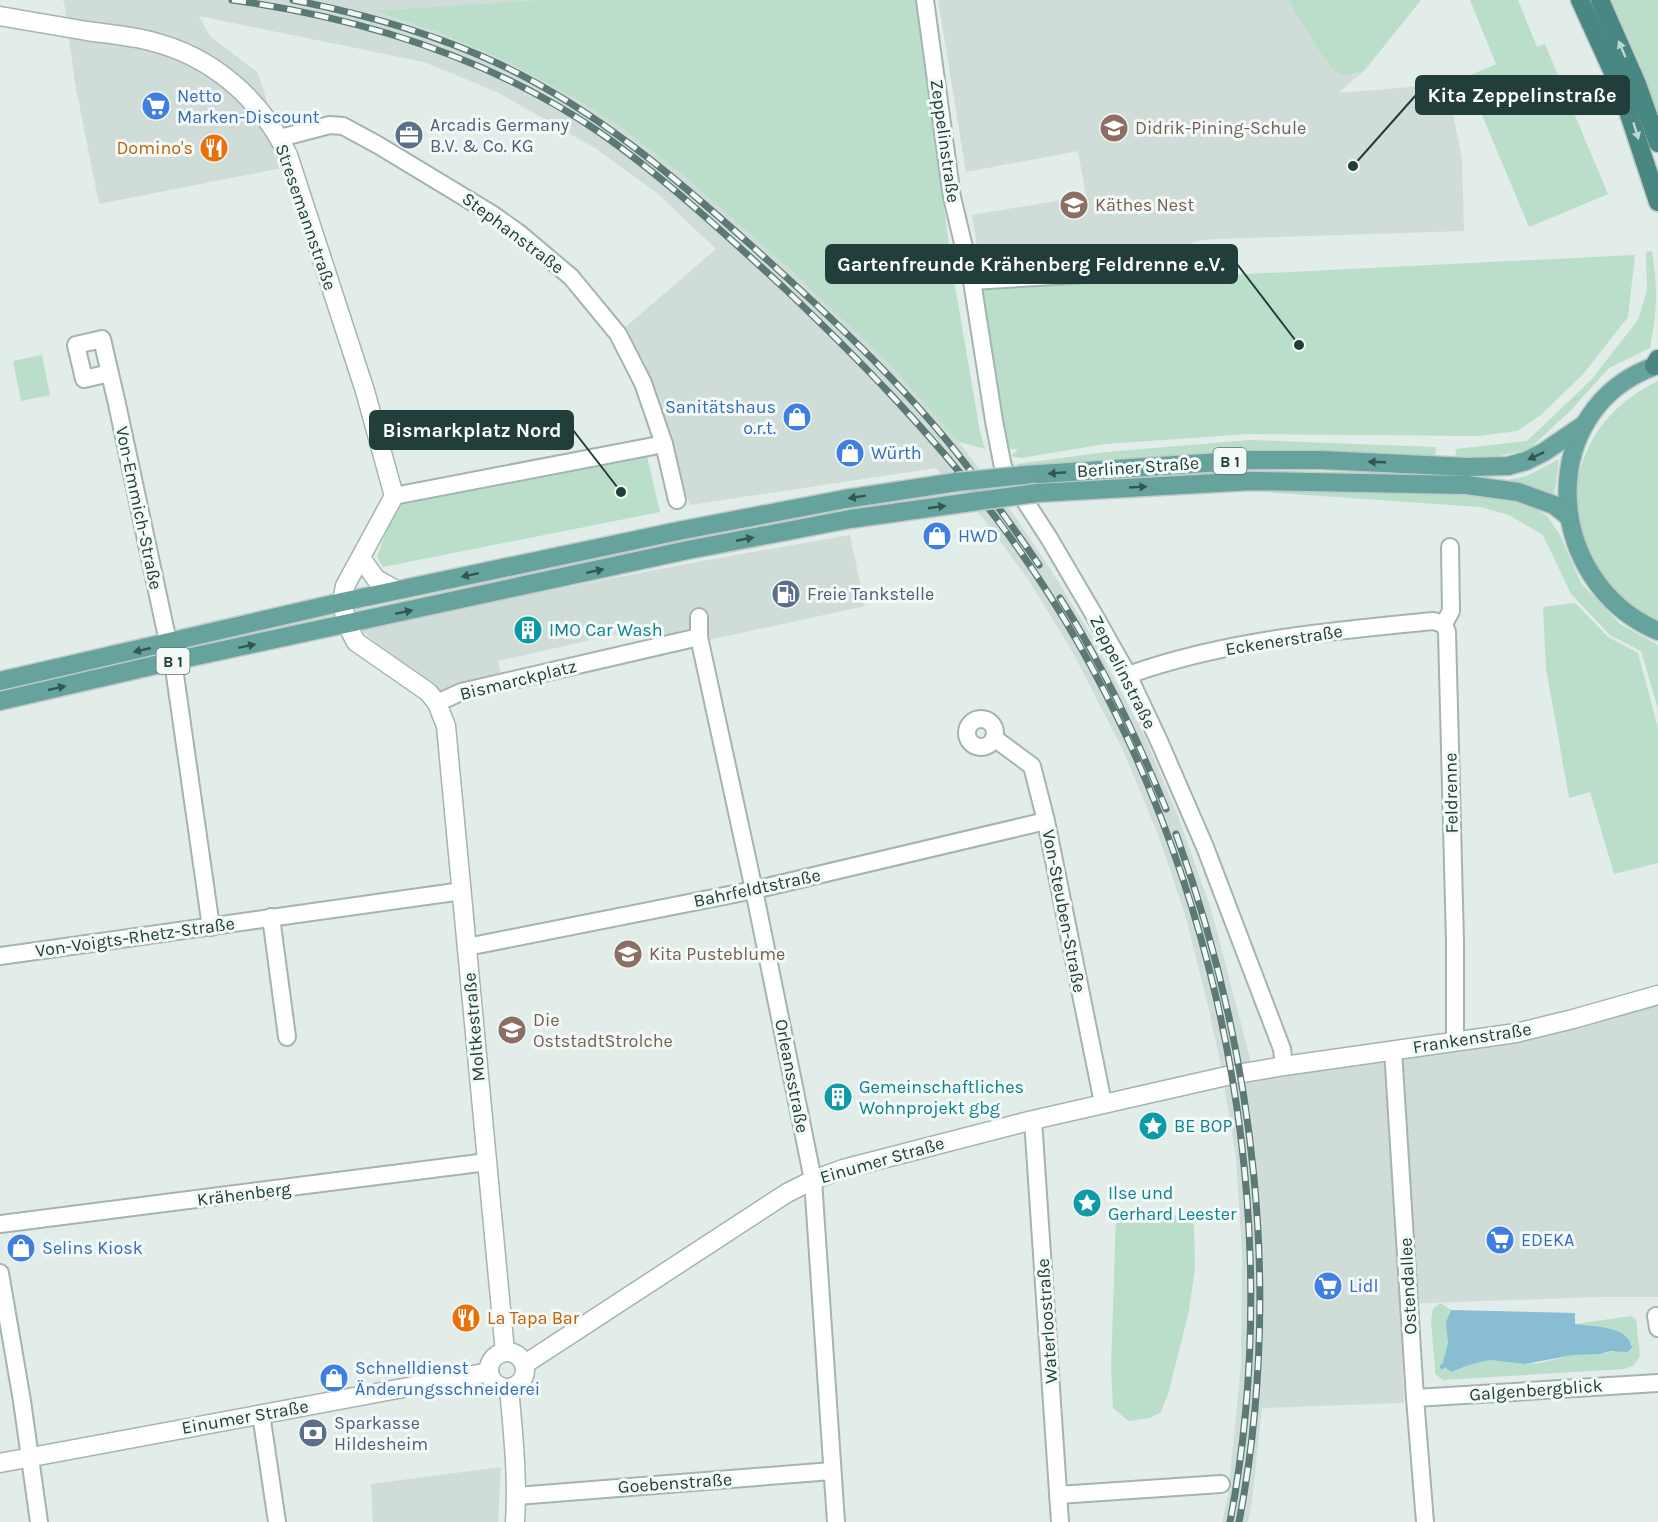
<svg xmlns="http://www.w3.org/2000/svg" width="1658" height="1522" viewBox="0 0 1658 1522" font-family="Karla,sans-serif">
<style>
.built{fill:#d0dcd8}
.green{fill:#badec9}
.water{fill:#88bdd3}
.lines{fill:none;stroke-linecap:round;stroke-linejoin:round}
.stream{stroke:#88bdd3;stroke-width:4.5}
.minor-casing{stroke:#a4b4b1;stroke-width:20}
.tertiary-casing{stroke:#a4b4b1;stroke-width:21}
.primary-casing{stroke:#c1c9c8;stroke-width:21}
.trunk-casing{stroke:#c1c9c8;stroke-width:21}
.minor{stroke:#fff;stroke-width:16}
.tertiary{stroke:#fff;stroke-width:18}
.primary{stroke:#65a39c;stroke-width:18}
.trunk{stroke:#488782;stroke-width:18}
.rail-casing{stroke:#5c7976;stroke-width:7}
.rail{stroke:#f2f9f6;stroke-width:4.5;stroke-dasharray:14;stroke-linecap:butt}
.primary-bridge-casing{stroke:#c1c9c8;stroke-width:21;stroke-linecap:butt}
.primary-bridge{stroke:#65a39c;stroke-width:18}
.oneway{fill:#bfd7d3}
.oneway2{fill:#325752}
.labels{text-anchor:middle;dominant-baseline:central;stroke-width:6;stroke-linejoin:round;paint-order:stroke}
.shield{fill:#f2f9f6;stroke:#607672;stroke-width:1.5}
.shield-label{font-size:16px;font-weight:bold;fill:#213e3a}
.shop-label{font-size:18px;fill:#366cbe;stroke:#f2f9f6;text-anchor:start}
.service-label{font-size:18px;fill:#4e5e75;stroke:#f2f9f6;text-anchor:start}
.education-label{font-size:18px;fill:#785e54;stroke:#f2f9f6;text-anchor:start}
.street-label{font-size:18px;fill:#213e3a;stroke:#f2f9f6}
.food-label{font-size:18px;fill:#c56008;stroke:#f2f9f6;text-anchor:end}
.culture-label{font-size:18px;fill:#0d838f;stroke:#f2f9f6;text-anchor:start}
.leader{fill:none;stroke:#213e3a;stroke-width:2}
.callout-dot{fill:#213e3a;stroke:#f2f9f6;stroke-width:2}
.callout{fill:#213e3a;stroke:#213e3a;stroke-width:2}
.callout-label{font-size:20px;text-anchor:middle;font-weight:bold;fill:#fff}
</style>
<rect width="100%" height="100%" fill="#e2ece9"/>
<!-- built -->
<g class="built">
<polygon points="60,0 538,0 376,12 438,32 505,61 573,97 622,128 684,176 785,265 886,361 959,442 1014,515 1049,567 1094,640 1146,739 1179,819 1211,909 1252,1066 1577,1026 1658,1005 1658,1297 1599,1297 1400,1304 1404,1403 1262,1408 1252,1501 1248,1522 1222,1522 1228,1496 1241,1365 1242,1252 1236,1158 1222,1072 1207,1001 1185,915 1171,872 1155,827 1123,750 1073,653 1050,615 1028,579 983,518 936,468 690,505 669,445 622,330 716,249 657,193 595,148 497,92 424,62 199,16 210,36 258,73 287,167 99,204 75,83 64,1"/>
<polygon points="938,0 1288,0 1327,61 1352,76 1364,71 1338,93 1447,84 1462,159 1464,231 1216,239 1197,241 1162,255 981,269 972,215 1086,196 1078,151 966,172"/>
<polygon points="850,535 865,606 668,649 662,624 498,661 503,688 462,697 449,706 361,630 407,618 702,561"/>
<polygon points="501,1467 498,1522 373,1522 371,1484"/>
</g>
<!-- green -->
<g class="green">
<polygon points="538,0 916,0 953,274 980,432 985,449 959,442 886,361 785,265 684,176 622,128 573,97 505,61 438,32 374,11"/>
<path d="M1288,0H1421L1364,71C1355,74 1345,78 1337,72C1324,63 1298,15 1288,0Z"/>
<polygon points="1470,0 1518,0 1537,47 1545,44 1608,194 1529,227 1466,77 1496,64"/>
<polygon points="1609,0 1658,0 1658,125"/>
<path d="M1652,251C1658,289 1657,311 1650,348L1609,368L1570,411L1528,450L1473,461L1455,460L1456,449L1527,441L1591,380L1638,320L1647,290L1646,252Z"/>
<polygon points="1635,255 1628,317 1584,373 1541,415 1517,431 1480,436 1248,434 1105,444 1021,458 1011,456 1018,449 1010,449 1003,425 982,287"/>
<polygon points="42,355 50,395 21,401 13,361"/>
<path d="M1658,381V622C1640,613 1619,602 1606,585C1601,578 1598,568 1594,560C1589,551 1582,541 1580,531C1565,465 1599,409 1658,381Z"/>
<polygon points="1250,440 1436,447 1435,459 1020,470 1017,464 1106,452"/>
<polygon points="647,456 660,512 383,567 377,557 395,506"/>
<polygon points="1559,459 1554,498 1492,483 1527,476"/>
<polygon points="1252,479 1501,495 1529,504 1547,516 1559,533 1581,583 1620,624 1658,645 1658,709 1641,651 1610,635 1571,594 1543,535 1509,515 1480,507 1250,491 1037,500"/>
<polygon points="1575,603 1608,637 1638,653 1658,728 1658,863 1614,874 1590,792 1569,798 1546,668 1543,607"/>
<polygon points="1130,1209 1187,1217 1194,1225 1195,1267 1189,1311 1168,1394 1161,1412 1150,1418 1129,1421 1113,1408 1111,1369 1116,1216 1123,1211"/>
<path d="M1440,1303L1451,1310L1449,1312L1448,1343L1444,1360L1453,1372L1469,1365L1490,1360L1525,1364L1540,1363L1573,1355L1607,1353L1632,1345C1624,1325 1593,1327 1575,1324L1631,1316L1636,1319L1640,1356L1634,1365L1624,1369L1443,1380L1435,1374V1370L1431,1321L1433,1309Z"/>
</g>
<!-- water -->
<path class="water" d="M1451,1310L1575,1313V1324C1593,1327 1629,1325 1632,1348L1627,1352L1611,1351L1600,1354L1573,1355L1525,1364L1490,1360L1469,1365L1452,1372L1446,1368L1443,1362L1448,1343L1446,1322Z"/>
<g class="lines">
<!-- stream -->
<polyline class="stream" points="1442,1367 1444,1365"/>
<!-- minor casing -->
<g class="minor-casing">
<g id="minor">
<polyline points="925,0 952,197 972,281 994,421 1003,467 1049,538 1093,613 1128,675 1159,741 1205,847 1282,1049 1284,1066"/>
<polyline points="280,138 330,125 343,126 378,145 492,214 520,234 571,277 618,334 643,383 664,444 677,500"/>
<polyline points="972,281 1205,267"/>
<path d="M110,373L84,379L76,345L102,339C107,361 112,382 117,404L165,628L169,643"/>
<polyline points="394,496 664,444"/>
<polyline points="699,617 699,637 754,890 813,1180 836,1522"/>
<polyline points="1444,624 1447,632 1455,942 1455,1041"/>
<polyline points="1444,624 1451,611 1450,547"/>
<polyline points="173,661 211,927"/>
<path d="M1128,675C1226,640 1330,631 1433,621L1444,624"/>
<polyline points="437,703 461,692 699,637"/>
<circle cx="981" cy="733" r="14"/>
<polyline points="994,738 1032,766 1046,821 1103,1103"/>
<polyline points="271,917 287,1037"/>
<polyline points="467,947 754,890 1046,821"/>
<polyline points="0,956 462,891"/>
<polyline points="1393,1050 1415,1398 1425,1522"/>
<polyline points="1033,1120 1060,1522"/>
<polyline points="0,1224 487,1162"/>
<polyline points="0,1273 22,1401 39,1522"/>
<polyline points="1656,1316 1658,1328"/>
<polyline points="1415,1398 1658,1383"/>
<polyline points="261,1414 277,1522"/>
<polyline points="1058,1495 1221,1484"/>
<polyline points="517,1496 832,1471"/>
</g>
</g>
<!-- tertiary casing -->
<g class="tertiary-casing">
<g id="tertiary">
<path d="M0,16C29,21 58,26 87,31C108,34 130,36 150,41C212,56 261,99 288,155L365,391L394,496L345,586L342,602L347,625L356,642L428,692L437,703L446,726L505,1352"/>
<polyline points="361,558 376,579 396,590"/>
<circle cx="507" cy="1370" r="18"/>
<polyline points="525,1364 787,1193 813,1180 843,1169 1033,1120 1231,1075 1284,1066 1516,1033 1573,1019 1658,995"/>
<path d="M509,1388C513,1433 518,1477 515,1522"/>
<polyline points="0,1463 489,1372"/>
</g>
</g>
<!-- primary casing -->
<g class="primary-casing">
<g id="primary">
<path d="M1658,365C1533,407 1542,582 1658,631"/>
<polyline points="1025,475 1251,460 1321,460 1467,467 1508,466 1526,461 1544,452 1585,424"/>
<polyline points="1037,493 1252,481 1467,485 1518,492 1554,505 1569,517"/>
<polyline points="0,681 342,602 683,530 845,499 957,482"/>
<polyline points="0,701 173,661 688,550 850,519 971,502"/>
</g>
</g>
<!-- trunk casing -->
<g class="trunk-casing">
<g id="trunk">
<polyline points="1580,0 1621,90 1658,202"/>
<polyline points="1600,0 1637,84 1658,143"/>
<polyline points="1654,366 1658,359"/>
</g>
</g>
<!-- minor -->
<use href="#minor" class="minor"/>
<!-- tertiary -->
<use href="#tertiary" class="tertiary"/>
<!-- primary -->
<use href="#primary" class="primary"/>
<!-- trunk -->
<use href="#trunk" class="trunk"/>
<!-- rail casing -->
<g class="rail-casing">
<g id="rail">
<path d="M232,0C362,18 490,58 599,132C665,178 725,234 784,288C860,360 932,434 996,518C1205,795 1295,1181 1230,1522"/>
<path d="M293,0C364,14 433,33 499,64C595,109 675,177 753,247C823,310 894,375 953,448C983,486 1012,525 1039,565"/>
<path d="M1060,598C1103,665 1136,736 1166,809"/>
<path d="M1176,834C1255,1052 1283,1293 1239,1522"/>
</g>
</g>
<!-- rail -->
<use href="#rail" class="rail"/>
<!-- primary-bridge casing -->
<g class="primary-bridge-casing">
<g id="primary-bridge">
<polyline points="957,482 1025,475"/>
<polyline points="971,502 1037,493"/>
</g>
</g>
<!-- primary-bridge -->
<use href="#primary-bridge" class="primary-bridge"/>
</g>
<!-- one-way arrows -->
<defs><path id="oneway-solid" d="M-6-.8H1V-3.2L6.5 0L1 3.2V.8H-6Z" transform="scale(1.5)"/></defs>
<g class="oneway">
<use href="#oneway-solid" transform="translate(1622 49) rotate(-113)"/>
<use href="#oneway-solid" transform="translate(1636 131) rotate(73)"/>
</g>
<g class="oneway2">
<use href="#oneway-solid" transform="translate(1536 456) rotate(155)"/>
<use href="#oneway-solid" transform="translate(1377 462) rotate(-178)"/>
<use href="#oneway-solid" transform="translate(1057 473) rotate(175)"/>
<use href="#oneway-solid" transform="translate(1138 487) rotate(-3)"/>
<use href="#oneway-solid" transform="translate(857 497) rotate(171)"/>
<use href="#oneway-solid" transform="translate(937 507) rotate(-8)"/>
<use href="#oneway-solid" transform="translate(745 539) rotate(-11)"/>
<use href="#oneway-solid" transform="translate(595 571) rotate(-12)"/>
<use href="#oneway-solid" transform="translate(470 575) rotate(168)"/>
<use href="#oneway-solid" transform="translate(404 612) rotate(-12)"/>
<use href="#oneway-solid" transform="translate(247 646) rotate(-12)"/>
<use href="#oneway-solid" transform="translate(142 650) rotate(167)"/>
<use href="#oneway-solid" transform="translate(57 688) rotate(-13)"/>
</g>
<!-- icons -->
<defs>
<g id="supermarket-disc" transform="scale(1.5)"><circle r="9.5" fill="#3f7fe0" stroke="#f2f9f6"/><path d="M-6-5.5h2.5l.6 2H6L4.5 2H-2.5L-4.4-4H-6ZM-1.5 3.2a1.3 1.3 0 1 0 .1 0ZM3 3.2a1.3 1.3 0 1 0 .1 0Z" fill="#fff"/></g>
<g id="school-disc" transform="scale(1.5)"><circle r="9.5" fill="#8d6e63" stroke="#f2f9f6"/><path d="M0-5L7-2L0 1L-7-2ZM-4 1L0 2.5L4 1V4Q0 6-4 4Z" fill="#fff"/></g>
<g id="office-disc" transform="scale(1.5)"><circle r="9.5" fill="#5c6f8a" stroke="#f2f9f6"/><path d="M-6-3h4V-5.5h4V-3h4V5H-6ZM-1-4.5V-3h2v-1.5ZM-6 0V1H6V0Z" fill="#fff"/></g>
<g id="restaurant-disc" transform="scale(1.5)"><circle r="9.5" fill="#e8710a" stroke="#f2f9f6"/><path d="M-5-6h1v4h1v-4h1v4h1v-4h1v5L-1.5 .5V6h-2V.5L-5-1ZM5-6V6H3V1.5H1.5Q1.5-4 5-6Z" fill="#fff"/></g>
<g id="shop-disc" transform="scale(1.5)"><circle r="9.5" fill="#3f7fe0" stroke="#f2f9f6"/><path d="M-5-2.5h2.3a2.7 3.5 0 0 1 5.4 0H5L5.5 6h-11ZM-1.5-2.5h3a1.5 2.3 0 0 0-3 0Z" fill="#fff"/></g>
<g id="fuel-disc" transform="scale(1.5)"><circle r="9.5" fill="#5c6f8a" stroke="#f2f9f6"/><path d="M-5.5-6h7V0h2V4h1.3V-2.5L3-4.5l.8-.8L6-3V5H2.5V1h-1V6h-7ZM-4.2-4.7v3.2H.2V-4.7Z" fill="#fff"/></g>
<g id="building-disc" transform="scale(1.5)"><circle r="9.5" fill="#0f9aa8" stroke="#f2f9f6"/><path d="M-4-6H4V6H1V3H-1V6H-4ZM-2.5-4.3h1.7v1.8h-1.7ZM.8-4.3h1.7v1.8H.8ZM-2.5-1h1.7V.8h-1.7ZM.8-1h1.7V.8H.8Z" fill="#fff"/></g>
<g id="sight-disc" transform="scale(1.5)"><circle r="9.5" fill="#0f9aa8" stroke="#f2f9f6"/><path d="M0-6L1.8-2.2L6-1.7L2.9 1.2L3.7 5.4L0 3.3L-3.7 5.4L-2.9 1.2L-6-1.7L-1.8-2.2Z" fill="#fff"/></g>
<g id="bank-disc" transform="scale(1.5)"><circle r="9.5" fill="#5c6f8a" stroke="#f2f9f6"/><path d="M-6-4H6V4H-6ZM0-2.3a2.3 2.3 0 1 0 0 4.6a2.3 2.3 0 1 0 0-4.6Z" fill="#fff"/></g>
</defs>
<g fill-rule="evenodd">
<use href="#supermarket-disc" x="156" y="106"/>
<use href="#school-disc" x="1114" y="128"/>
<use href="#office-disc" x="409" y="135"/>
<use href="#restaurant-disc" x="214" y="148"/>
<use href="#school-disc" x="1074" y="205"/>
<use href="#shop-disc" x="797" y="417"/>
<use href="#shop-disc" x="850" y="453"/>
<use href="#shop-disc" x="937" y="536"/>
<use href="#fuel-disc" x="786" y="594"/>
<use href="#building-disc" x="528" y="630"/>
<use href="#school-disc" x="628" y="954"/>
<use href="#school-disc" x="512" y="1030"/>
<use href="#building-disc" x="838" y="1097"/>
<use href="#sight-disc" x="1153" y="1126"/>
<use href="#sight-disc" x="1087" y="1203"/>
<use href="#supermarket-disc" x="1500" y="1240"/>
<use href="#shop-disc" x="21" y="1248"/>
<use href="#supermarket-disc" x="1328" y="1286"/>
<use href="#restaurant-disc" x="466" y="1318"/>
<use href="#shop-disc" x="334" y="1378"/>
<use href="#bank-disc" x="313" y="1433"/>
</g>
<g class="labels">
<!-- shield labels -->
<g class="shield">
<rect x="1213.5" y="448" width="33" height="26" rx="4.5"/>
<rect x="156.5" y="648" width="33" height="26" rx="4.5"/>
</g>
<g class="shield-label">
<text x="1230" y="461">B 1</text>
<text x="173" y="661">B 1</text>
</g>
<!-- shop labels -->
<g class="shop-label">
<text x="177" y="96">Netto<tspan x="177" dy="21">Marken-Discount</tspan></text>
<text x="776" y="407" text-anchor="end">Sanitätshaus<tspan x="776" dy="21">o.r.t.</tspan></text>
<text x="871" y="453">Würth</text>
<text x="958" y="536">HWD</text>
<text x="1521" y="1240">EDEKA</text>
<text x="42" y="1248">Selins Kiosk</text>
<text x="1349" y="1286">Lidl</text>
<text x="355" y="1368">Schnelldienst<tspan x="355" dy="21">Änderungsschneiderei</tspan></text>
</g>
<!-- service labels -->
<g class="service-label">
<text x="430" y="125">Arcadis Germany<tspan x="430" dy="21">B.V. &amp; Co. KG</tspan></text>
<text x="807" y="594">Freie Tankstelle</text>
<text x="334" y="1423">Sparkasse<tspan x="334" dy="21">Hildesheim</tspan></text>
</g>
<!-- education labels -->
<g class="education-label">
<text x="1135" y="128">Didrik-Pining-Schule</text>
<text x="1095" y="205">Käthes Nest</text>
<text x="649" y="954">Kita Pusteblume</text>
<text x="533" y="1020">Die<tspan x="533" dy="21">OststadtStrolche</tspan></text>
</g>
<!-- street labels -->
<g class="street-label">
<text transform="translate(945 141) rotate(82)">Zeppelinstraße</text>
<text transform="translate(306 217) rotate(71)">Stresemannstraße</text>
<text transform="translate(513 233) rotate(37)">Stephanstraße</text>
<text transform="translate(1138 467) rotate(-4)">Berliner Straße</text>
<text transform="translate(139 508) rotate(78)">Von-Emmich-Straße</text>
<text transform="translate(1284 640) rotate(-9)">Eckenerstraße</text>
<text transform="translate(1123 672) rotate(63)">Zeppelinstraße</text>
<text transform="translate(518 680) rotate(-14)">Bismarckplatz</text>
<text transform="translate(1451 793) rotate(-91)">Feldrenne</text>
<text transform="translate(757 888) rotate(-12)">Bahrfeldtstraße</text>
<text transform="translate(1064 911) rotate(79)">Von-Steuben-Straße</text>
<text transform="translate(135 937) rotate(-8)">Von-Voigts-Rhetz-Straße</text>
<text transform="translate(474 1027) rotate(-95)">Moltkestraße</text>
<text transform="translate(1472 1038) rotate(-9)">Frankenstraße</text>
<text transform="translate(792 1076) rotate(79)">Orleansstraße</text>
<text transform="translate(882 1160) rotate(-16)">Einumer Straße</text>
<text transform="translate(244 1194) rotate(-7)">Krähenberg</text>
<text transform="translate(1408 1286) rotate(-93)">Ostendallee</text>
<text transform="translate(1047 1321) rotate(-94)">Waterloostraße</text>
<text transform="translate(1536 1390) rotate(-4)">Galgenbergblick</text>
<text transform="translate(245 1417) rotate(-10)">Einumer Straße</text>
<text transform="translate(675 1483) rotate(-4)">Goebenstraße</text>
</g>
<!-- food labels -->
<g class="food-label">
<text x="193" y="148">Domino's</text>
<text x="487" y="1318" text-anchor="start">La Tapa Bar</text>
</g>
<!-- culture labels -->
<g class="culture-label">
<text x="549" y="630">IMO Car Wash</text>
<text x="859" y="1087">Gemeinschaftliches<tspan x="859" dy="21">Wohnprojekt gbg</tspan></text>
<text x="1174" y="1126">BE BOP</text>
<text x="1108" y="1193">Ilse und<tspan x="1108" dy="21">Gerhard Leester</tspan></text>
</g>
</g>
<!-- callouts -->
<path class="leader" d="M1353 166L1416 95M1299 345L1237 264M621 492L573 430"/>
<g class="callout-dot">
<circle cx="1353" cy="166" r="6"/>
<circle cx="1299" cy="345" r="6"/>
<circle cx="621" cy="492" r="6"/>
</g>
<g class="callout">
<rect x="1416" y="76" width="213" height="38" rx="6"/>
<rect x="826" y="245" width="411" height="38" rx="6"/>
<rect x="370" y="411" width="203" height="38" rx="6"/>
</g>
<g class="callout-label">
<text x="1522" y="102">Kita Zeppelinstraße</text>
<text x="1031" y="271">Gartenfreunde Krähenberg Feldrenne e.V.</text>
<text x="472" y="437">Bismarkplatz Nord</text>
</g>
</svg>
